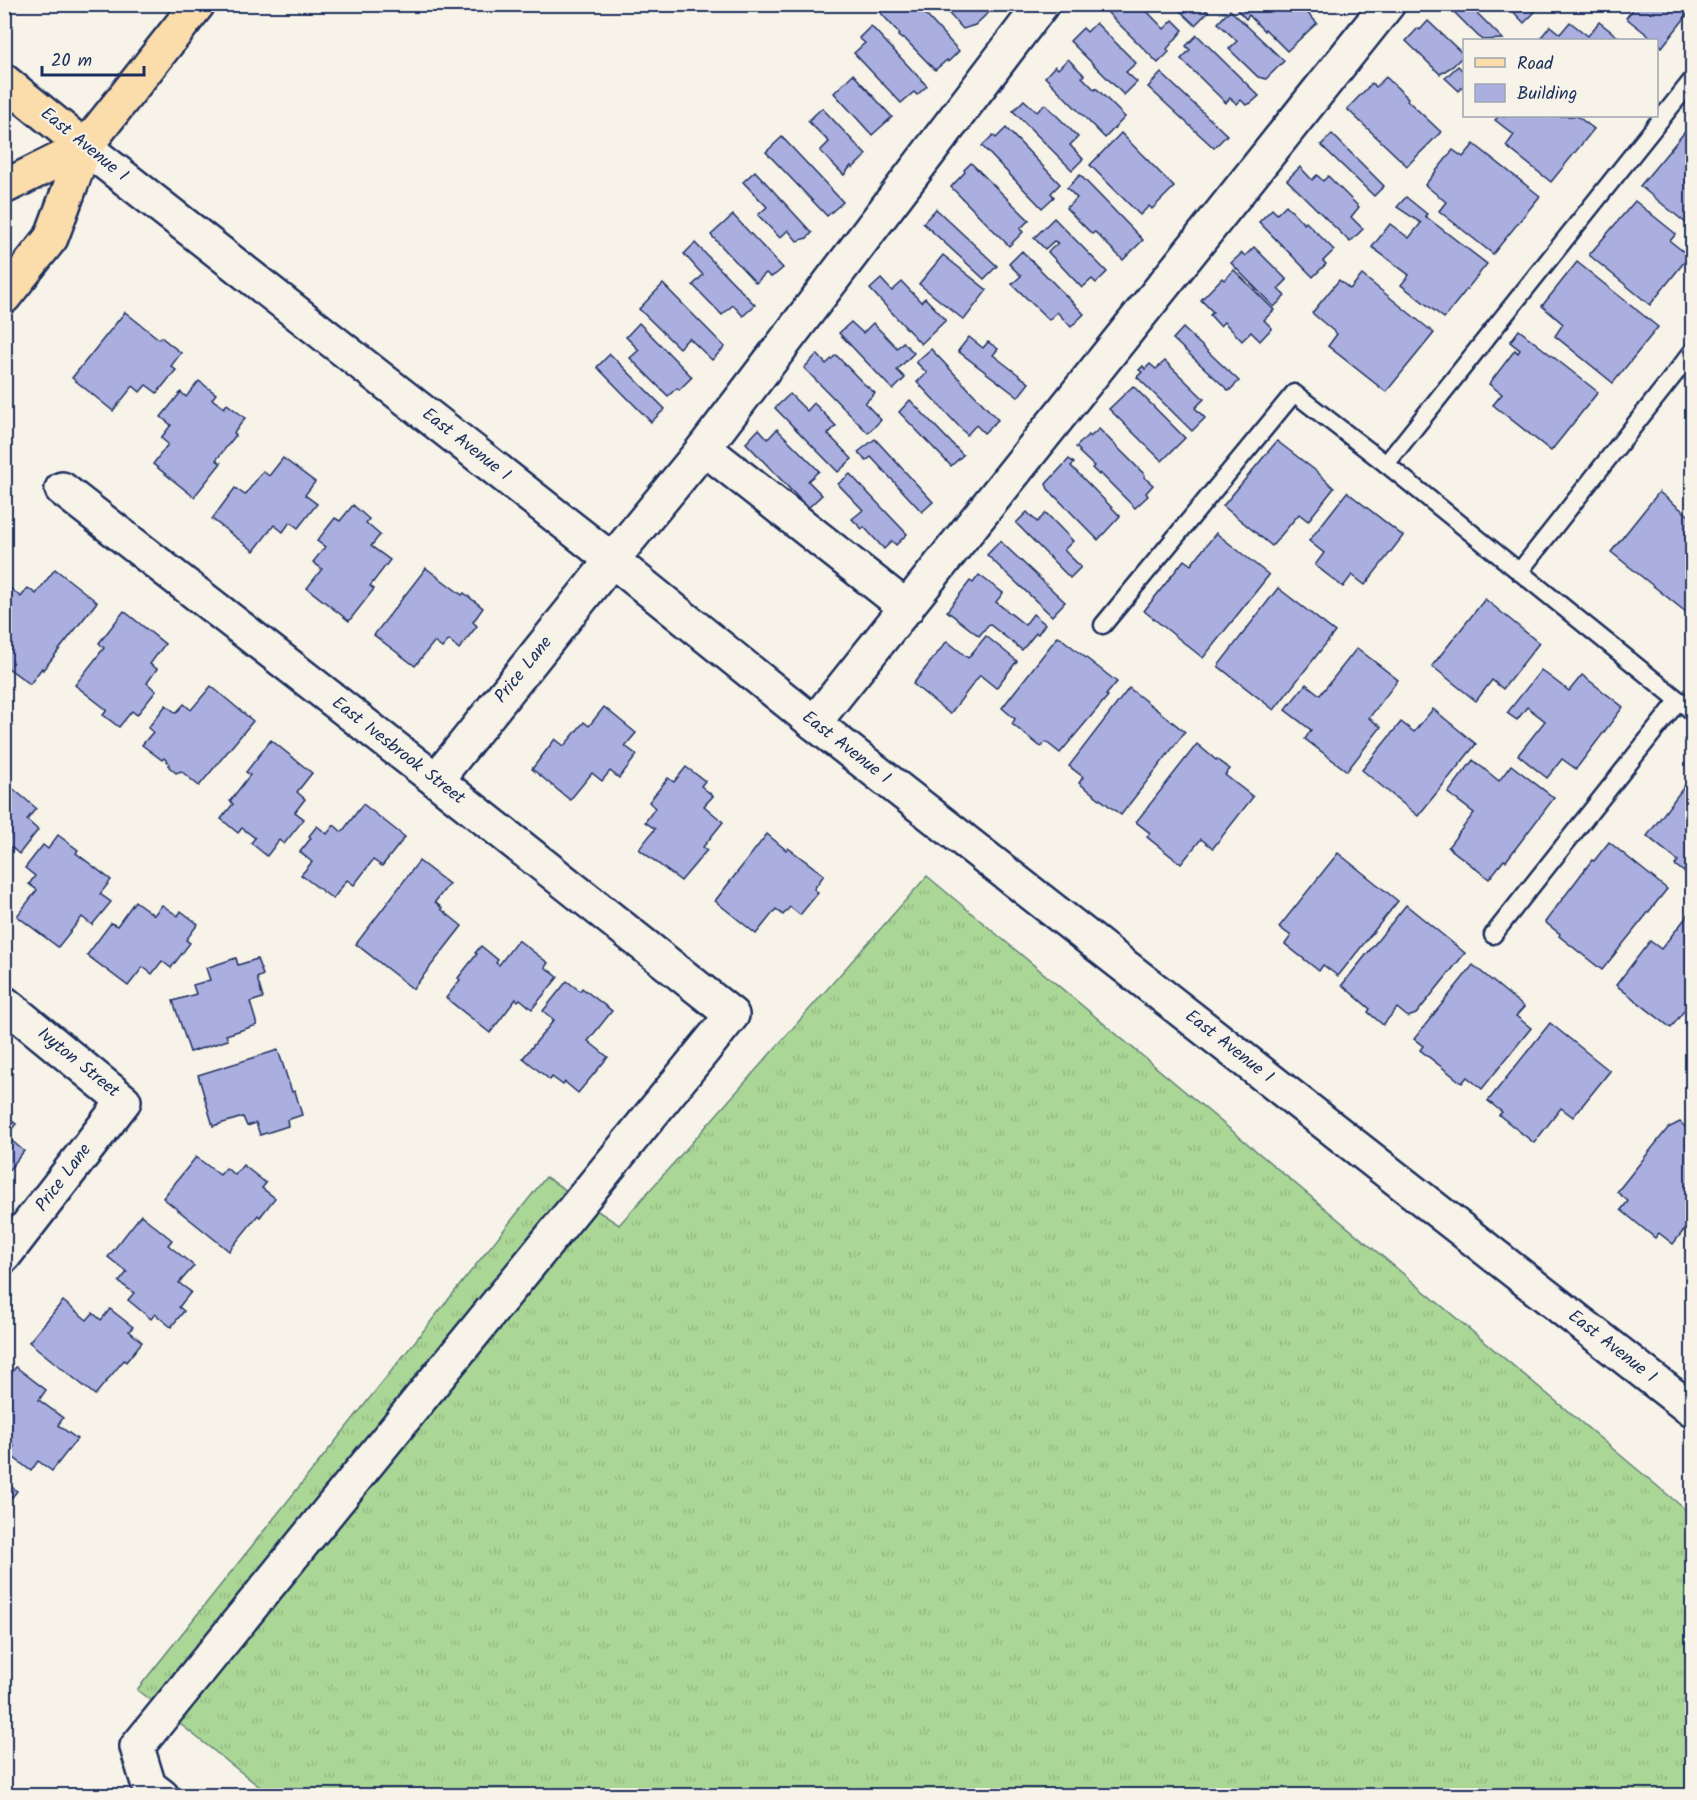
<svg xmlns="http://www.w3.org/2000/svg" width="1697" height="1800" viewBox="0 0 1697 1800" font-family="Kalam,sans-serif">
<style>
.grass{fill:url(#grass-tufts);stroke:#63837a;stroke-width:1.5}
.building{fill:#abafe0;stroke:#1b2f5e;stroke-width:1.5}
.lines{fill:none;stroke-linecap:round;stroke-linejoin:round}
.service-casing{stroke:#1b2f5e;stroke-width:21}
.minor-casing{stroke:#1b2f5e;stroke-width:38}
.secondary-casing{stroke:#1b2f5e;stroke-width:38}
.primary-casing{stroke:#1b2f5e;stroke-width:38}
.service{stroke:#f7f3e8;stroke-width:16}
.minor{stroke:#f7f3e8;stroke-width:33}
.secondary{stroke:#f7f3e8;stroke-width:33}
.primary{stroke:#fbddab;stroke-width:33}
.labels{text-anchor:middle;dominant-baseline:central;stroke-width:4.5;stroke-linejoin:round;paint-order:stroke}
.street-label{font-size:18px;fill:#1b2f5e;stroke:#f7f3e8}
</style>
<defs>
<pattern id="grass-tufts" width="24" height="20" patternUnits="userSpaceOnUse" patternTransform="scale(1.5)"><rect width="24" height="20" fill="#abd796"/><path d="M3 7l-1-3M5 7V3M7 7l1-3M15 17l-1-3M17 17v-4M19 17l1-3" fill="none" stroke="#93b984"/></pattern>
</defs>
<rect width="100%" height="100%" fill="#f7f3e8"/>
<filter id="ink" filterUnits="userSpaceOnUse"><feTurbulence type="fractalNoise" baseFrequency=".0167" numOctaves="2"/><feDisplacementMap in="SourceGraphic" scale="12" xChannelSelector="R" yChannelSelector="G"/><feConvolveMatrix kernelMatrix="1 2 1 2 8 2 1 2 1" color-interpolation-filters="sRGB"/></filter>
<g filter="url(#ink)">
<!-- grass -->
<polygon class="grass" points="927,876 1692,1515 1692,1795 270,1795 137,1690 546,1177 619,1225"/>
<!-- building -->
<g class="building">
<polygon points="887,4 916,4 959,51 948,62 947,60 935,70 904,38 902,39 898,36 900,34 880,12"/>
<polygon points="940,4 979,4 988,13 975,25 963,29"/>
<polygon points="1099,4 1140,4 1164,29 1173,20 1183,30 1167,49 1169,52 1158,63"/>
<polygon points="1173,4 1200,4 1208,12 1195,25"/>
<polygon points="1232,4 1299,4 1317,23 1287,51 1265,29 1264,31 1249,15 1246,19"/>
<polygon points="1446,4 1483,4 1476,12 1503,39 1482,40"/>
<polygon points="1506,4 1528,4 1535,12 1524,23"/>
<polygon points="1631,4 1692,4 1692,9 1662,47 1656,40 1654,40 1626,18 1635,7"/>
<polygon points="1230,10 1284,61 1266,79 1258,77 1229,49 1237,41 1218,23"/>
<polygon points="1428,21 1464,55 1453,66 1440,74 1406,41 1418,28 1420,30"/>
<polygon points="1570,22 1588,36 1599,22 1622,40 1548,40 1542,36 1550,26 1560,34"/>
<polygon points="1096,23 1136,63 1126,72 1137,82 1124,95 1070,41 1083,28 1087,32"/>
<polygon points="871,26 927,86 917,95 914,92 901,103 854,53 865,43 859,38"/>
<polygon points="1197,35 1259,96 1251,103 1246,105 1241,100 1237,104 1230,98 1226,103 1181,59 1190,50 1186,46"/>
<polygon points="1068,59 1084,75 1082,77 1095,90 1096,88 1125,117 1105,138 1045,77 1055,66 1058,69"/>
<polygon points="1458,66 1464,72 1464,85 1459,91 1445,78"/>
<polygon points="1161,73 1227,135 1214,148 1148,87"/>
<polygon points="853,74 892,117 872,135 834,93"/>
<polygon points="1386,77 1408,98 1407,100 1441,132 1407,166 1347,109 1372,83 1376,87"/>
<polygon points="1024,100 1037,112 1045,104 1078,137 1070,145 1083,159 1072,170 1013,111"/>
<polygon points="822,108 866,155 853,168 851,166 844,175 820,151 829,142 808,121"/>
<polygon points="1499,116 1577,116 1594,129 1551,182 1506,146 1514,135 1495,120"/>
<polygon points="1006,128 1060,184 1051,193 1054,197 1042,208 982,146 993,135 996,138"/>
<polygon points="1688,128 1692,132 1692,228 1640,186"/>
<polygon points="1121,133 1174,187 1152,209 1149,206 1140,215 1090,165"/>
<polygon points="1332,134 1384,186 1374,196 1321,145"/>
<polygon points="782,137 843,202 827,216 766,152"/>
<polygon points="1474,144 1540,196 1493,254 1439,211 1446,202 1425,185 1453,150 1463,157"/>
<polygon points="971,163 1029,220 1020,229 1023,232 1009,246 951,187 965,172 964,170"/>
<polygon points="1300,167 1312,180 1317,175 1323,181 1328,176 1359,207 1351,217 1363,229 1350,242 1287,180"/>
<polygon points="755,171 812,233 807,238 797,241 788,230 780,238 758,215 767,207 743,182"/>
<polygon points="1080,175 1143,240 1123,260 1095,232 1092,234 1066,208 1077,198 1067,188"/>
<polygon points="1406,197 1427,214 1425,216 1487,264 1444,318 1401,285 1409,275 1372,247 1390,224 1409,238 1421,223 1397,207"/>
<polygon points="1635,201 1676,234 1670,241 1689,256 1650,305 1589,255"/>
<polygon points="1286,205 1304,224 1306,222 1334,250 1323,261 1326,264 1313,277 1259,222 1272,209 1277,214"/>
<polygon points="936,209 997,266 984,279 923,223"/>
<polygon points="733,215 783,268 776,274 771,277 766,273 756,283 711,235"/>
<polygon points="1054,218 1107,272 1096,283 1092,279 1082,288 1048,252 1058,243 1054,241 1045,249 1034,238"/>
<polygon points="695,243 755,305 743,316 733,305 722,315 693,285 703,275 684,254"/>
<polygon points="1254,247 1287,280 1278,289 1285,296 1274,307 1231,263 1242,253 1245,256"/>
<polygon points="1022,251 1084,314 1071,327 1057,312 1049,320 1012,284 1021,276 1009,264"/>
<polygon points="943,255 987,290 964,320 919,284"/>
<polygon points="1577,262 1658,327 1613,383 1555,336 1563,324 1542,306"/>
<polygon points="1234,270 1274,310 1264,320 1272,328 1260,341 1251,332 1242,341 1224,322 1220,326 1210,315 1213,312 1201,300 1222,278 1224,280"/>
<polygon points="1362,275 1434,333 1386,392 1328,346 1337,334 1312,313 1339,280 1350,289"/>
<polygon points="881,279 892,291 902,282 921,302 925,298 946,320 921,344 870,289"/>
<polygon points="663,284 725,347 712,360 689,338 679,348 639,309"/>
<polygon points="125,312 159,339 161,337 181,353 171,366 176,370 157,393 146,385 140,392 133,386 113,411 72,378"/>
<polygon points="851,322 863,333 873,323 897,348 903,342 914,353 897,370 905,378 893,390 839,333"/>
<polygon points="639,323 692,377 679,390 677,388 668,396 630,358 639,350 626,337"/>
<polygon points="1183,328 1239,381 1229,391 1173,339"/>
<polygon points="1519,330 1598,392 1551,451 1493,405 1502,394 1489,384 1515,350 1518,353 1520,350 1510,342"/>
<polygon points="969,337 983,348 988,342 998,349 993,355 1029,383 1018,397 958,351"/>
<polygon points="931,349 998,420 984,433 976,425 967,435 917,382 927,373 916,362"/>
<polygon points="610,354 665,409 651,422 597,367"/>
<polygon points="817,354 826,364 836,355 863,383 875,393 865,403 881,420 868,433 804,368"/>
<polygon points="1165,361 1204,399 1195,408 1205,418 1192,431 1137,377 1142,372 1139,370 1143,366 1145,369 1150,364 1156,369"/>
<polygon points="199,381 216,394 212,399 224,408 227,404 245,418 234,433 236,435 216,460 221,463 194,497 153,464 168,444 161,438 171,425 161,417 181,392 186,397"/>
<polygon points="1133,386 1185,438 1162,461 1109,409"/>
<polygon points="790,394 807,411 814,403 836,426 828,434 852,459 838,472 775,408"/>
<polygon points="910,400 963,455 951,466 899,412"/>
<polygon points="759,429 768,439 777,429 819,471 808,481 822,495 808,508 746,443"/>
<polygon points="1099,429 1145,475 1144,477 1153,485 1146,493 1148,496 1135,508 1100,473 1099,475 1092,468 1094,466 1079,452 1080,451 1076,447 1088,435 1090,437"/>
<polygon points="875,439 933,502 922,512 871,457 866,461 858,452"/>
<polygon points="1277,441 1316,471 1334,488 1308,521 1299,514 1272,546 1223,506"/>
<polygon points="283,458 315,482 305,495 317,504 298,528 290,522 283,532 274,525 254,551 212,519 235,488 245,495 263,471 269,476"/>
<polygon points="1069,459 1074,463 1071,466 1120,516 1098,540 1048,489 1046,484"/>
<polygon points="850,474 907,534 896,545 892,541 884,549 864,527 862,529 852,519 863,510 838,484"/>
<polygon points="1347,492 1403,536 1365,585 1352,575 1343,587 1315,565 1324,553 1309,541"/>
<polygon points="1659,492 1692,518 1692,617 1611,552"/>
<polygon points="353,505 369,519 366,523 380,535 371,546 390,560 370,586 374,589 349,621 307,588 322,569 313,562 325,547 317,541 335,518 340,521"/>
<polygon points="1027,512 1037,522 1046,513 1073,541 1064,550 1081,567 1070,578 1016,523"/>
<polygon points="1216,533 1269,575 1203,658 1144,611 1184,560 1191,565"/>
<polygon points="1000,541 1065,602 1052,616 987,555"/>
<polygon points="426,568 462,595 464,593 483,608 473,622 477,626 459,649 449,640 442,648 434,642 415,666 374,635"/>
<polygon points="55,569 97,602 43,670 42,668 30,684 4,665 4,596 10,588 21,597 28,588 36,594"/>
<polygon points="979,575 1003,593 996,602 1025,625 1033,614 1045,624 1038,634 1036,633 1022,650 989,624 979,636 947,611 970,581 973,583"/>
<polygon points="1278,588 1335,632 1274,710 1218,666"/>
<polygon points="1485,599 1539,643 1503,689 1492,680 1476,701 1432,666"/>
<polygon points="124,611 165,644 150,664 157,669 147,683 156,691 137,715 132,711 119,727 103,715 107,710 75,685 104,648 99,643"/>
<polygon points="986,636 1017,661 996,688 980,675 950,714 913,684 947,641 968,658"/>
<polygon points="1058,636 1117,682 1106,695 1108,696 1060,753 1046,742 1041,747 1012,724 1015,719 1002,708"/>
<polygon points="1357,648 1398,680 1369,718 1381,727 1347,771 1305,739 1311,730 1285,710 1306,684 1320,695"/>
<polygon points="1541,670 1569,691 1582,675 1623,707 1576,769 1562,759 1547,778 1518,755 1545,721 1527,707 1517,720 1507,713"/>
<polygon points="211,686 253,721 199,786 181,771 176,773 169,767 169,763 164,758 162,760 142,745 153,732 148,728 166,705 176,713 184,704 191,710"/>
<polygon points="1129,688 1185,732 1121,815 1079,783 1083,777 1069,766"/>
<polygon points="604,707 636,733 625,746 637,755 619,778 610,771 602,781 592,773 570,800 532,769 555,739 564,746 584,722 589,726"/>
<polygon points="1433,709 1476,744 1418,816 1362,770 1401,722 1414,732"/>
<polygon points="271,740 312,773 297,792 305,799 295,812 304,819 284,844 279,840 267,856 251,843 255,838 242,828 238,833 221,819 233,804 230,801 250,775 246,772"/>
<polygon points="1197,744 1216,760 1217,759 1230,769 1225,775 1253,797 1213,848 1201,839 1181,864 1147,837 1150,833 1136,822"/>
<polygon points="1473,760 1499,781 1511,765 1554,798 1506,861 1504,860 1489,879 1448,847 1474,813 1448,793"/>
<polygon points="686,767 705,781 701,786 713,796 704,806 723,822 703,847 707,850 681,881 639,849 655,829 645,822 655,808 649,802 668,778 674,782"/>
<polygon points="1692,776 1692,871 1687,867 1684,872 1675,865 1678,861 1647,836"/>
<polygon points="5,782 36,808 27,820 38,830 19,854 11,847 4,855"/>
<polygon points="363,804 405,837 382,866 373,860 354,885 347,880 333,899 301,875 312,862 300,852 311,838 309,836 317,826 327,834 334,825 342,832"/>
<polygon points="767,834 786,850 788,848 824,875 814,889 818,893 800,915 790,907 783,915 776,909 756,934 715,901"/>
<polygon points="58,835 78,850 76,853 111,880 100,894 111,902 92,925 82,917 58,947 17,916 37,890 29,884 35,876 25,868 43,845 48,849"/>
<polygon points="1609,842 1667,889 1602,970 1559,936 1560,934 1545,922 1592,860 1594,861"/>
<polygon points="1338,853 1398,901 1338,976 1323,965 1319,971 1285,944 1291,936 1279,927"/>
<polygon points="419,861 449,884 435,902 442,908 441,909 462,926 413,989 356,944"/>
<polygon points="135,901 154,915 162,905 178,916 181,911 198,924 186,940 190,943 171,968 162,961 152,974 143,967 128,986 87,955 111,923 117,926"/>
<polygon points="1406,905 1465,953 1416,1014 1408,1017 1397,1008 1383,1025 1368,1012 1370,1009 1342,985"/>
<polygon points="1692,910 1692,1000 1671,1028 1616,985 1650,941 1661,949"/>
<polygon points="518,940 548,963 545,967 558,977 532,1009 520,999 518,1001 516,999 490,1033 446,998 460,980 458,978 477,954 475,953 481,946 498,960 496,963 499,965"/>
<polygon points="236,958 238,965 257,959 263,975 257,978 263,998 250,1002 257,1025 226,1035 228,1040 190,1052 173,1001 196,994 193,985 210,980 206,968"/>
<polygon points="1473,965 1524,1007 1516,1016 1531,1028 1482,1089 1467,1077 1462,1083 1420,1050 1423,1046 1414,1039"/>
<polygon points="567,981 580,991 582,988 612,1011 588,1041 608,1057 578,1093 565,1082 563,1085 552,1077 550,1080 523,1058 554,1020 543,1011"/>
<polygon points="1550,1023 1610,1071 1573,1117 1561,1108 1534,1143 1499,1115 1502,1112 1488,1101"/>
<polygon points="278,1050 292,1092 295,1091 302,1115 287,1120 288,1126 260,1135 256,1123 247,1126 243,1117 213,1126 198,1075"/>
<polygon points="4,1115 16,1124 6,1136 24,1151 4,1176"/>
<polygon points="1680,1122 1692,1133 1692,1220 1673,1244 1659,1233 1655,1238 1621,1210 1628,1201 1617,1192 1668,1128"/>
<polygon points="196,1157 220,1175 226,1168 235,1175 243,1165 266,1183 262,1188 275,1198 260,1217 258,1215 229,1251 163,1198"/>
<polygon points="141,1215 172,1240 168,1245 194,1266 179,1283 191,1292 179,1307 184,1311 171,1327 155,1314 151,1319 128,1300 134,1293 119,1282 127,1272 108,1257"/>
<polygon points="63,1301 87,1320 93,1313 101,1320 110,1309 133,1327 129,1331 142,1342 126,1362 124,1360 95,1395 29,1342"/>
<polygon points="16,1367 46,1390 39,1400 63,1418 58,1425 77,1439 52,1471 38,1461 31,1471 9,1454 14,1446 4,1438 4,1435 9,1429 4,1425 4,1381"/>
<polygon points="4,1481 17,1491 4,1507"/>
</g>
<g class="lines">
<!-- service casing -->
<g class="service-casing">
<g id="service">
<polyline points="1386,464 1692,80"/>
<polyline points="1519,572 1692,352"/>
<polyline points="1103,625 1294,393 1386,464 1692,711"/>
<polyline points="1493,935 1679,700"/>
</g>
</g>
<!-- minor casing -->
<g class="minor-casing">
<g id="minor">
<polyline points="704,448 907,608"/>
<polyline points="62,489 436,780 732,1015 137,1747 149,1786 162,1796"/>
<polyline points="814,723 1388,4"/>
<polyline points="436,780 612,560 704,448 1042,4"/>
<polyline points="4,1003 124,1101 4,1256"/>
</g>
</g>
<!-- secondary casing -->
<g class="secondary-casing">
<polyline id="secondary" points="85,147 612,560 814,723 1692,1410"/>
</g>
<!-- primary casing -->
<g class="primary-casing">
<g id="primary">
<polyline points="4,81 85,147"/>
<polyline points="4,187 85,147"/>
<polyline points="4,297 51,238 85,147 198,4"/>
</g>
</g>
<!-- service -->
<use href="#service" class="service"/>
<!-- minor -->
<use href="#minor" class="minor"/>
<!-- secondary -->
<use href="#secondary" class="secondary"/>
<!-- primary -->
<use href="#primary" class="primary"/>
</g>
</g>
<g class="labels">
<!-- street labels -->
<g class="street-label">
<text transform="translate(84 145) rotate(39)">East Avenue I</text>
<text transform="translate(466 445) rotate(38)">East Avenue I</text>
<text transform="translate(524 670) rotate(-51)">Price Lane</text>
<text transform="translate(846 748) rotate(38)">East Avenue I</text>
<text transform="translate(398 751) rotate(38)">East Ivesbrook Street</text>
<text transform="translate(1229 1047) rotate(38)">East Avenue I</text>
<text transform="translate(78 1063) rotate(39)">Ivyton Street</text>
<text transform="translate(64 1178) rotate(-53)">Price Lane</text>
<text transform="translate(1612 1347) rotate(38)">East Avenue I</text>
</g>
</g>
<!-- margin -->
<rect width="1697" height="1800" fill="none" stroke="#f7f3e8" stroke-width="24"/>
<rect x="12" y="12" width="1673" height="1776" fill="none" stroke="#1b2f5e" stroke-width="2" filter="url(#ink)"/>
<!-- legend -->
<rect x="1463" y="39" width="195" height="78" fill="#f7f3e8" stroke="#9fa5b1" stroke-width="1.5"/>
<rect x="1475" y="58" width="30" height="9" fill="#fbddab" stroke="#9fa5b1" stroke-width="1.5"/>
<text x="1517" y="69" font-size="18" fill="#1b2f5e">Road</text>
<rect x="1475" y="84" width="30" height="18" fill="#abafe0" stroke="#9fa5b1" stroke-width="1.5"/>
<text x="1517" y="99" font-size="18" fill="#1b2f5e">Building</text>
<!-- scale -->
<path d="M42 66v9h102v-9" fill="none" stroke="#1b2f5e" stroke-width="3"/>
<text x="51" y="66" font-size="18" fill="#1b2f5e" stroke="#f7f3e8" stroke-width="4.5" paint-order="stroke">20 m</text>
</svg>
